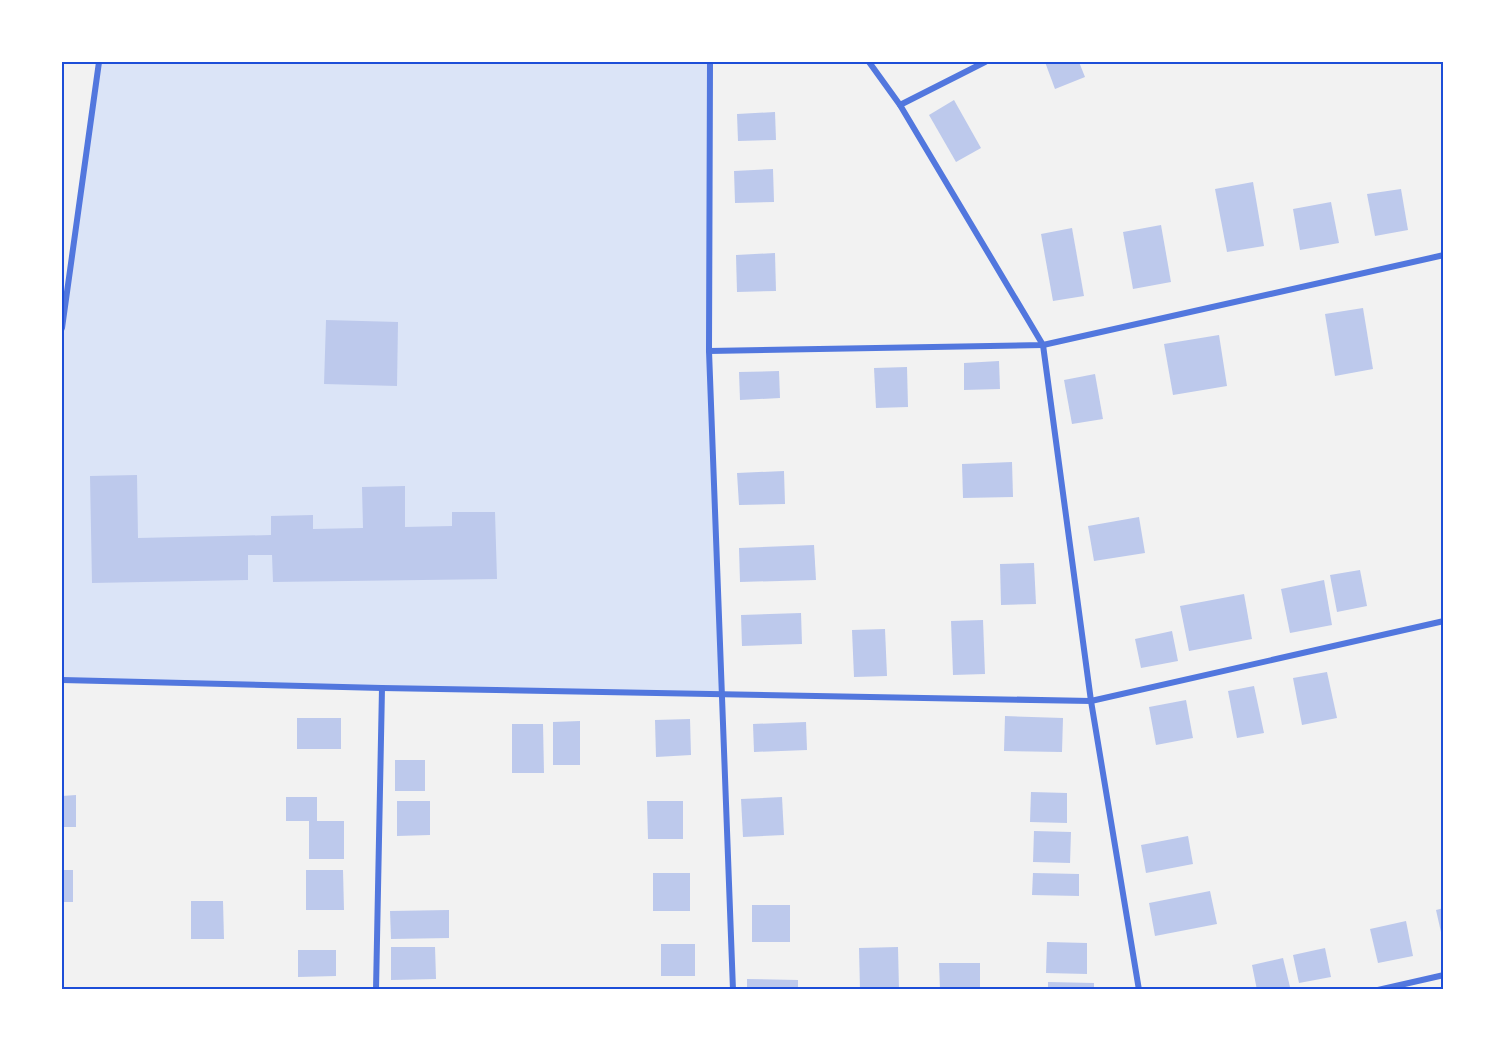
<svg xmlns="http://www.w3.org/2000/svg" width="1505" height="1051" viewBox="0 0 1505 1051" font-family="'PT Sans Narrow',sans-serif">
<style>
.green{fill:#dbe4f7}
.building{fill:#bdc9ec}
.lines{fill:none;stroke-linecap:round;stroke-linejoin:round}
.minor{stroke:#5277de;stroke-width:6}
.neatline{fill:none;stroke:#1d4ed8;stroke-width:2}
</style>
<rect width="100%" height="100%" fill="#f2f2f2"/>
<!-- green -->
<polygon class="green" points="99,62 710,62 709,351 722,695 62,680 62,328"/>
<!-- building -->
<g class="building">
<polygon points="1045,62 1079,62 1085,77 1055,89"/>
<polygon points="954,100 981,148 956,162 929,115"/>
<polygon points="775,112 776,140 738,141 737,114"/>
<polygon points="773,169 774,202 735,203 734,171"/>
<polygon points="1253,182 1264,246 1227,252 1215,189"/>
<polygon points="1401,189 1408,230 1375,236 1367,194"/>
<polygon points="1331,202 1339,243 1300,250 1293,209"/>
<polygon points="1161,225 1171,282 1133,289 1123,232"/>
<polygon points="1072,228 1084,296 1053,301 1041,234"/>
<polygon points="775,253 776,291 737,292 736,255"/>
<polygon points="1363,308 1373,369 1335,376 1325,314"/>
<polygon points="326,320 398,322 397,386 324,384"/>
<polygon points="1219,335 1227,386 1173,395 1164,344"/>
<polygon points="999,361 1000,389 964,390 964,363"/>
<polygon points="907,367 908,407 876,408 874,368"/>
<polygon points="779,371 780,398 740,400 739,372"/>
<polygon points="1095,374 1103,419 1072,424 1064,380"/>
<polygon points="1012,462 1013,497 963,498 962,464"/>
<polygon points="784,471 785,504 739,505 737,473"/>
<polygon points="137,475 138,538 271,535 271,516 313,515 313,529 363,528 362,487 405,486 405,527 452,526 452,512 495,512 497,579 273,582 272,555 248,555 248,580 92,583 90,476"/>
<polygon points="1139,517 1145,553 1094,561 1088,526"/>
<polygon points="814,545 816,580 740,582 739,548"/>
<polygon points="1034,563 1036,604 1001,605 1000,564"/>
<polygon points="1360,570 1367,606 1337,612 1330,575"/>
<polygon points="1324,580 1332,625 1290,633 1281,589"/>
<polygon points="1244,594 1252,639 1189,651 1180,606"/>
<polygon points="801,613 802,644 742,646 741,615"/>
<polygon points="983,620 985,674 953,675 951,621"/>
<polygon points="885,629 887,676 854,677 852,630"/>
<polygon points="1172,631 1178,661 1141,668 1135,639"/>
<polygon points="1327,672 1337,718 1302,725 1293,678"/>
<polygon points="1254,686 1264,733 1237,738 1228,691"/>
<polygon points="1186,700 1193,738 1156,745 1149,707"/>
<polygon points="1005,716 1063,718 1062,752 1004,751"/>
<rect x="297" y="718" width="44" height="31"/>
<polygon points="690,719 691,755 656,757 655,720"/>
<polygon points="580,721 580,765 553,765 553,722"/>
<polygon points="806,722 807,750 754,752 753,724"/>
<polygon points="512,724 543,724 544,773 512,773"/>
<rect x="395" y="760" width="30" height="31"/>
<polygon points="1031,792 1067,793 1067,823 1030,822"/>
<polygon points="76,795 76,827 62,827 62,796"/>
<polygon points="286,797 317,797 317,821 344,821 344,859 309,859 309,821 286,821"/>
<polygon points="782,797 784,835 743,837 741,799"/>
<polygon points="397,801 430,801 430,835 397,836"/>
<polygon points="647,801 683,801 683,839 648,839"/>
<polygon points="1034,831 1071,832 1070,863 1033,862"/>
<polygon points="1188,836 1193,864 1146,873 1141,845"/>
<rect x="62" y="870" width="11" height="32"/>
<polygon points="306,870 343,870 344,910 306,910"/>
<rect x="653" y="873" width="37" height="38"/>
<polygon points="1033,873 1079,874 1079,896 1032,895"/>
<polygon points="1210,891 1217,924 1155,936 1149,903"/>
<polygon points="191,901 223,901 224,939 191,939"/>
<rect x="752" y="905" width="38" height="37"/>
<polygon points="1444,908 1444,941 1443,941 1436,910"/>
<polygon points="449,910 449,938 391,939 390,911"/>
<polygon points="1406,921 1413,956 1378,963 1370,929"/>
<polygon points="1047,942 1087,943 1087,974 1046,973"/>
<rect x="661" y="944" width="34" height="32"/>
<polygon points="391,947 435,947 436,979 391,980"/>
<polygon points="898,947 899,990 860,990 859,948"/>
<polygon points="1325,948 1331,977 1299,983 1293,955"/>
<polygon points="298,950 336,950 336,976 298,977"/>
<polygon points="1283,958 1290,987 1277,990 1257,990 1252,965"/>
<polygon points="939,963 980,963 980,990 940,990"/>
<polygon points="747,979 798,980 798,990 747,990"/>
<polygon points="1048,982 1094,983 1094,990 1048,990"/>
</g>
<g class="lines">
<!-- minor -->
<g class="minor">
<polyline points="710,62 709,351 733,990"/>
<polyline points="869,62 900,105 1043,345 1091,701 1139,990"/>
<polyline points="900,105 985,62"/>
<polyline points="62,328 99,62"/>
<polyline points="709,351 1043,345 1444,255"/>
<polyline points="62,680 382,688 1091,701 1444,621"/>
<polyline points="376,990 382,688"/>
<polyline points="1378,990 1444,975"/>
</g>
</g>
<!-- border -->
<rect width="1505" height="1051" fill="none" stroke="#ffffff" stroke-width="126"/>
<rect x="63" y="63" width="1379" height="925" class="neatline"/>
</svg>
